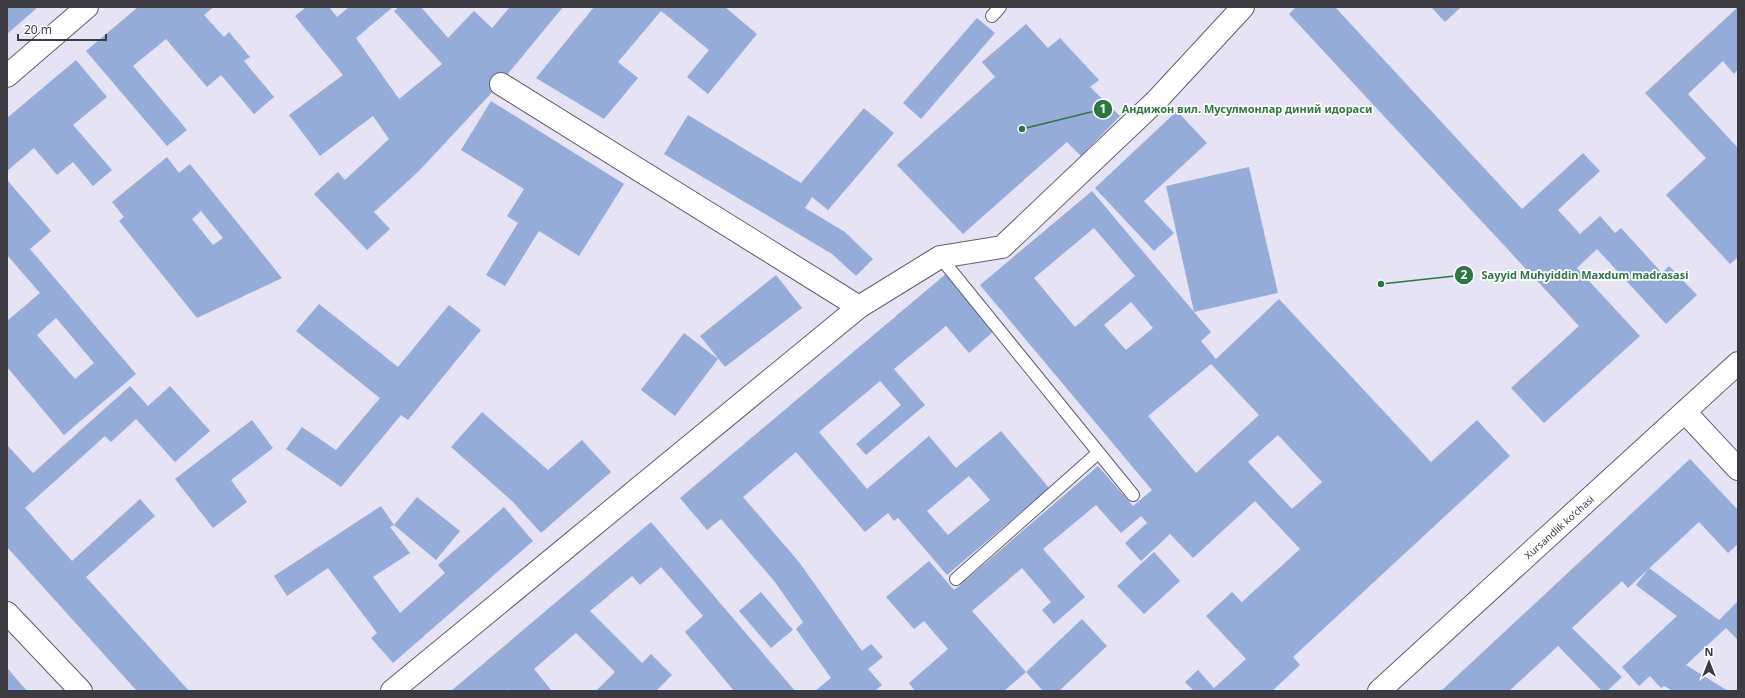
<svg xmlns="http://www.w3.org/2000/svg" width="1745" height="698" viewBox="0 0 1745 698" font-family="'Noto Sans',sans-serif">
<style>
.building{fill:#95acd8;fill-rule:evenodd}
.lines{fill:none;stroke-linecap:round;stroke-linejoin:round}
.service-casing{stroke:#62606f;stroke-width:14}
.minor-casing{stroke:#62606f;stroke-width:24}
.service{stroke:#fff;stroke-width:12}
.minor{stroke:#fff;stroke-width:22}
.labels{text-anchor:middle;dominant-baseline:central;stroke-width:3.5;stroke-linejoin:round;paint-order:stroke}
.street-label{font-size:10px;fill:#3c3b42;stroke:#fff}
.leader{fill:none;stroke:#2e7744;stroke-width:1.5}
.callout-dot{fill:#2e7744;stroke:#fff;stroke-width:1.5}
.mark-label{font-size:12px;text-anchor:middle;font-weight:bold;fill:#fff}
.callout-label{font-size:11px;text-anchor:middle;font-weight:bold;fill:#2e7744;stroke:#fff;stroke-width:3.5;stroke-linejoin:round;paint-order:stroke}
</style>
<rect width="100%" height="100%" fill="#e5e3f4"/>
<!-- building -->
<g class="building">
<polygon points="7,7 38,7 7,34"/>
<polygon points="138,7 214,7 204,15 224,37 229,32 250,57 244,61 274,97 254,114 221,75 207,87 166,39 133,66 187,130 167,146 86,51"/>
<polygon points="306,7 329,7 337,17 349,7 393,7 356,38 399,99 442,64 394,11 399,7 421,7 448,38 474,11 492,28 510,7 563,7 498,86 419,171 374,212 390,229 367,250 314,194 338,172 345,180 389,139 373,116 320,156 289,115 343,75 295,16"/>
<polygon points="594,7 725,7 757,34 708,94 687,77 709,50 661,11 618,62 638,78 604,119 536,78"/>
<polygon points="1296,7 1335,7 1522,209 1583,153 1600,171 1558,210 1580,234 1600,216 1615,233 1621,228 1662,273 1669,266 1697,295 1666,324 1597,249 1577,268 1640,336 1544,423 1511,388 1579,326 1289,14"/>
<polygon points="1431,7 1461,7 1445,22"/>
<polygon points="1738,7 1738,69 1734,74 1723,61 1688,94 1738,148 1738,257 1730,264 1666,195 1706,158 1645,93"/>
<polygon points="977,18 995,33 921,119 903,103"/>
<polygon points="1026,24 1048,48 1060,38 1099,80 1090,87 1120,116 1081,156 1067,142 963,234 897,165 995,77 982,62"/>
<polygon points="76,60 107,97 73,125 112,170 93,186 73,162 57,175 34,148 7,171 7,118"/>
<polygon points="491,101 624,184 579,256 539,231 505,286 486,275 518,223 507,216 524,189 461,150"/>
<polygon points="864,108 894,133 828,210 812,197 805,208 845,232 873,259 856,276 832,254 664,154 688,115 801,183"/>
<polygon points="1177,111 1207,143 1144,201 1174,233 1154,251 1095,188"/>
<path d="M167,157L179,173L190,164L282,278L197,318L119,221L124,217L112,202ZM201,211L223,238L213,245L192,219Z"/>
<path d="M1249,167L1278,293L1194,312L1211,332L1201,341L1216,359L1279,299L1431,462L1477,420L1510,456L1293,657L1300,665L1272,691H1194L1185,682L1198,670L1214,688L1246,659L1206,616L1232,592L1242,602L1300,549L1255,501L1193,558L1170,534L1141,561L1125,543L1147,523L1141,516L1121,533L1096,505L1043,549L1085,597L1054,624L1042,610L1051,602L1022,568L972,611L1026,672L1082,619L1107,646L1059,691H1043L1026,672L1004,691H915L909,683L948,649L924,621L914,629L886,597L929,561L954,590L1098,466L1133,506L1152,490L980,285L1092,191L1194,312L1166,186ZM1094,228L1135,276L1075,327L1034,278ZM1131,302L1153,328L1126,350L1104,325ZM1211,364L1259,415L1196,473L1148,416ZM1278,435L1322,482L1292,509L1248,462Z"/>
<path d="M7,180L51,231L30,249L136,374L64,435L7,367V321L40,293L7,255ZM56,318L94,363L75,379L37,335Z"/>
<path d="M947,273L995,330L969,353L946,326L894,369L925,405L866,455L856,444L901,405L880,381L819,432L867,489L929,436L956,468L1001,431L1049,488L947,575L898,518L894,521L888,513L865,532L796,452L743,497L799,562L862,651L871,644L883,657L868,669L882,685L875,691H815L831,678L796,629L803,622L775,582L721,519L707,530L680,498ZM969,476L990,500L948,535L927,511Z"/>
<polygon points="776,275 802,308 725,367 700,336"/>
<polygon points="319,304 398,367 449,305 481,330 408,420 401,415 341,487 286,449 302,427 336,450 380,398 296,331"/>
<polygon points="684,333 718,359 675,416 641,390"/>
<polygon points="130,386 148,406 170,386 210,431 175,462 136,419 111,442 105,436 25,508 72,561 140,499 155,516 86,577 189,691 137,691 7,547 7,445 33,473"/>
<polygon points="482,412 548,470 582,440 611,472 541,533 512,501 451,447"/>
<polygon points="252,420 273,448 231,480 247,502 213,528 175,479"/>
<polygon points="1690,459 1738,510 1738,544 1728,553 1699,522 1628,588 1622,581 1572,628 1622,677 1607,691 1602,691 1558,646 1509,691 1441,691"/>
<polygon points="417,497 460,531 436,560 394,525"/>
<polygon points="381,506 394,525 390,527 410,553 373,577 400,613 445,573 438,565 504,507 533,541 393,663 371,638 377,633 328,568 287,596 274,576"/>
<polygon points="651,522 795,691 734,691 685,632 703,616 661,567 640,585 632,576 590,611 642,663 651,654 672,675 656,691 598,691 597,690 615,672 576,633 534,669 552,691 510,691 509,689 507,691 451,691"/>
<polygon points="1154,552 1180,581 1144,614 1117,586"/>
<polygon points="1649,568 1719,620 1738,601 1738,640 1726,628 1686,665 1728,691 1673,691 1664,686 1661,688 1650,676 1639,686 1622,667 1677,616 1636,585"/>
<polygon points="761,592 793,630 771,648 739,611"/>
<polygon points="7,668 27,691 7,691"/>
</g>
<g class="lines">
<!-- service casing -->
<g class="service-casing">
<g id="service">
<polyline points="992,16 1000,7"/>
<polyline points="940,257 1133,495"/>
<polyline points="956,579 1098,453"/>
</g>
</g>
<!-- minor casing -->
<g class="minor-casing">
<g id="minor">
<polyline points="7,76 87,7"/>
<polyline points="501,84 859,307"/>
<polyline points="1685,412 1738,469"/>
<polyline points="7,613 81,691"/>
<polyline points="392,691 859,307 940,257 1002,247 1157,100 1243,7"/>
<polyline points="1379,691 1738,363"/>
</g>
</g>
<!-- service -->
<use href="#service" class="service"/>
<!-- minor -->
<use href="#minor" class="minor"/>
</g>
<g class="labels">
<!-- street labels -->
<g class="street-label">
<text transform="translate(1559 527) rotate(-42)">Xursandlik koʻchasi</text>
</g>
</g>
<!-- callouts -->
<path class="leader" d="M1022 129L1103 109M1381 284L1464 275"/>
<g class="callout-dot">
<circle cx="1022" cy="129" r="4"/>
<circle cx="1381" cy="284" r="4"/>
<circle cx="1103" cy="109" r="10"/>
<circle cx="1464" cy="275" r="10"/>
</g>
<g class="mark-label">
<text x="1103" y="113">1</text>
<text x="1464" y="279">2</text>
</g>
<g class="callout-label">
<text x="1247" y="113">Андижон вил. Мусулмонлар диний идораси</text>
<text x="1585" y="279">Sayyid Muhyiddin Maxdum madrasasi</text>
</g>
<!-- border -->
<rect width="1745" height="698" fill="none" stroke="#3c3b42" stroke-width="16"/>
<!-- north arrow -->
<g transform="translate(1709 662)" stroke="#ffffff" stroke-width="3" paint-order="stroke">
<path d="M0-3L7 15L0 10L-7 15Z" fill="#3c3b42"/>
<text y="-6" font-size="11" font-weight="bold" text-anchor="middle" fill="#3c3b42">N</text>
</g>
<!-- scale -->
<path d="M18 34v6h88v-6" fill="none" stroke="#3c3b42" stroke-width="2"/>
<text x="24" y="34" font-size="12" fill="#3c3b42" stroke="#ffffff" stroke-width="3" paint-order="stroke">20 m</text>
</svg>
